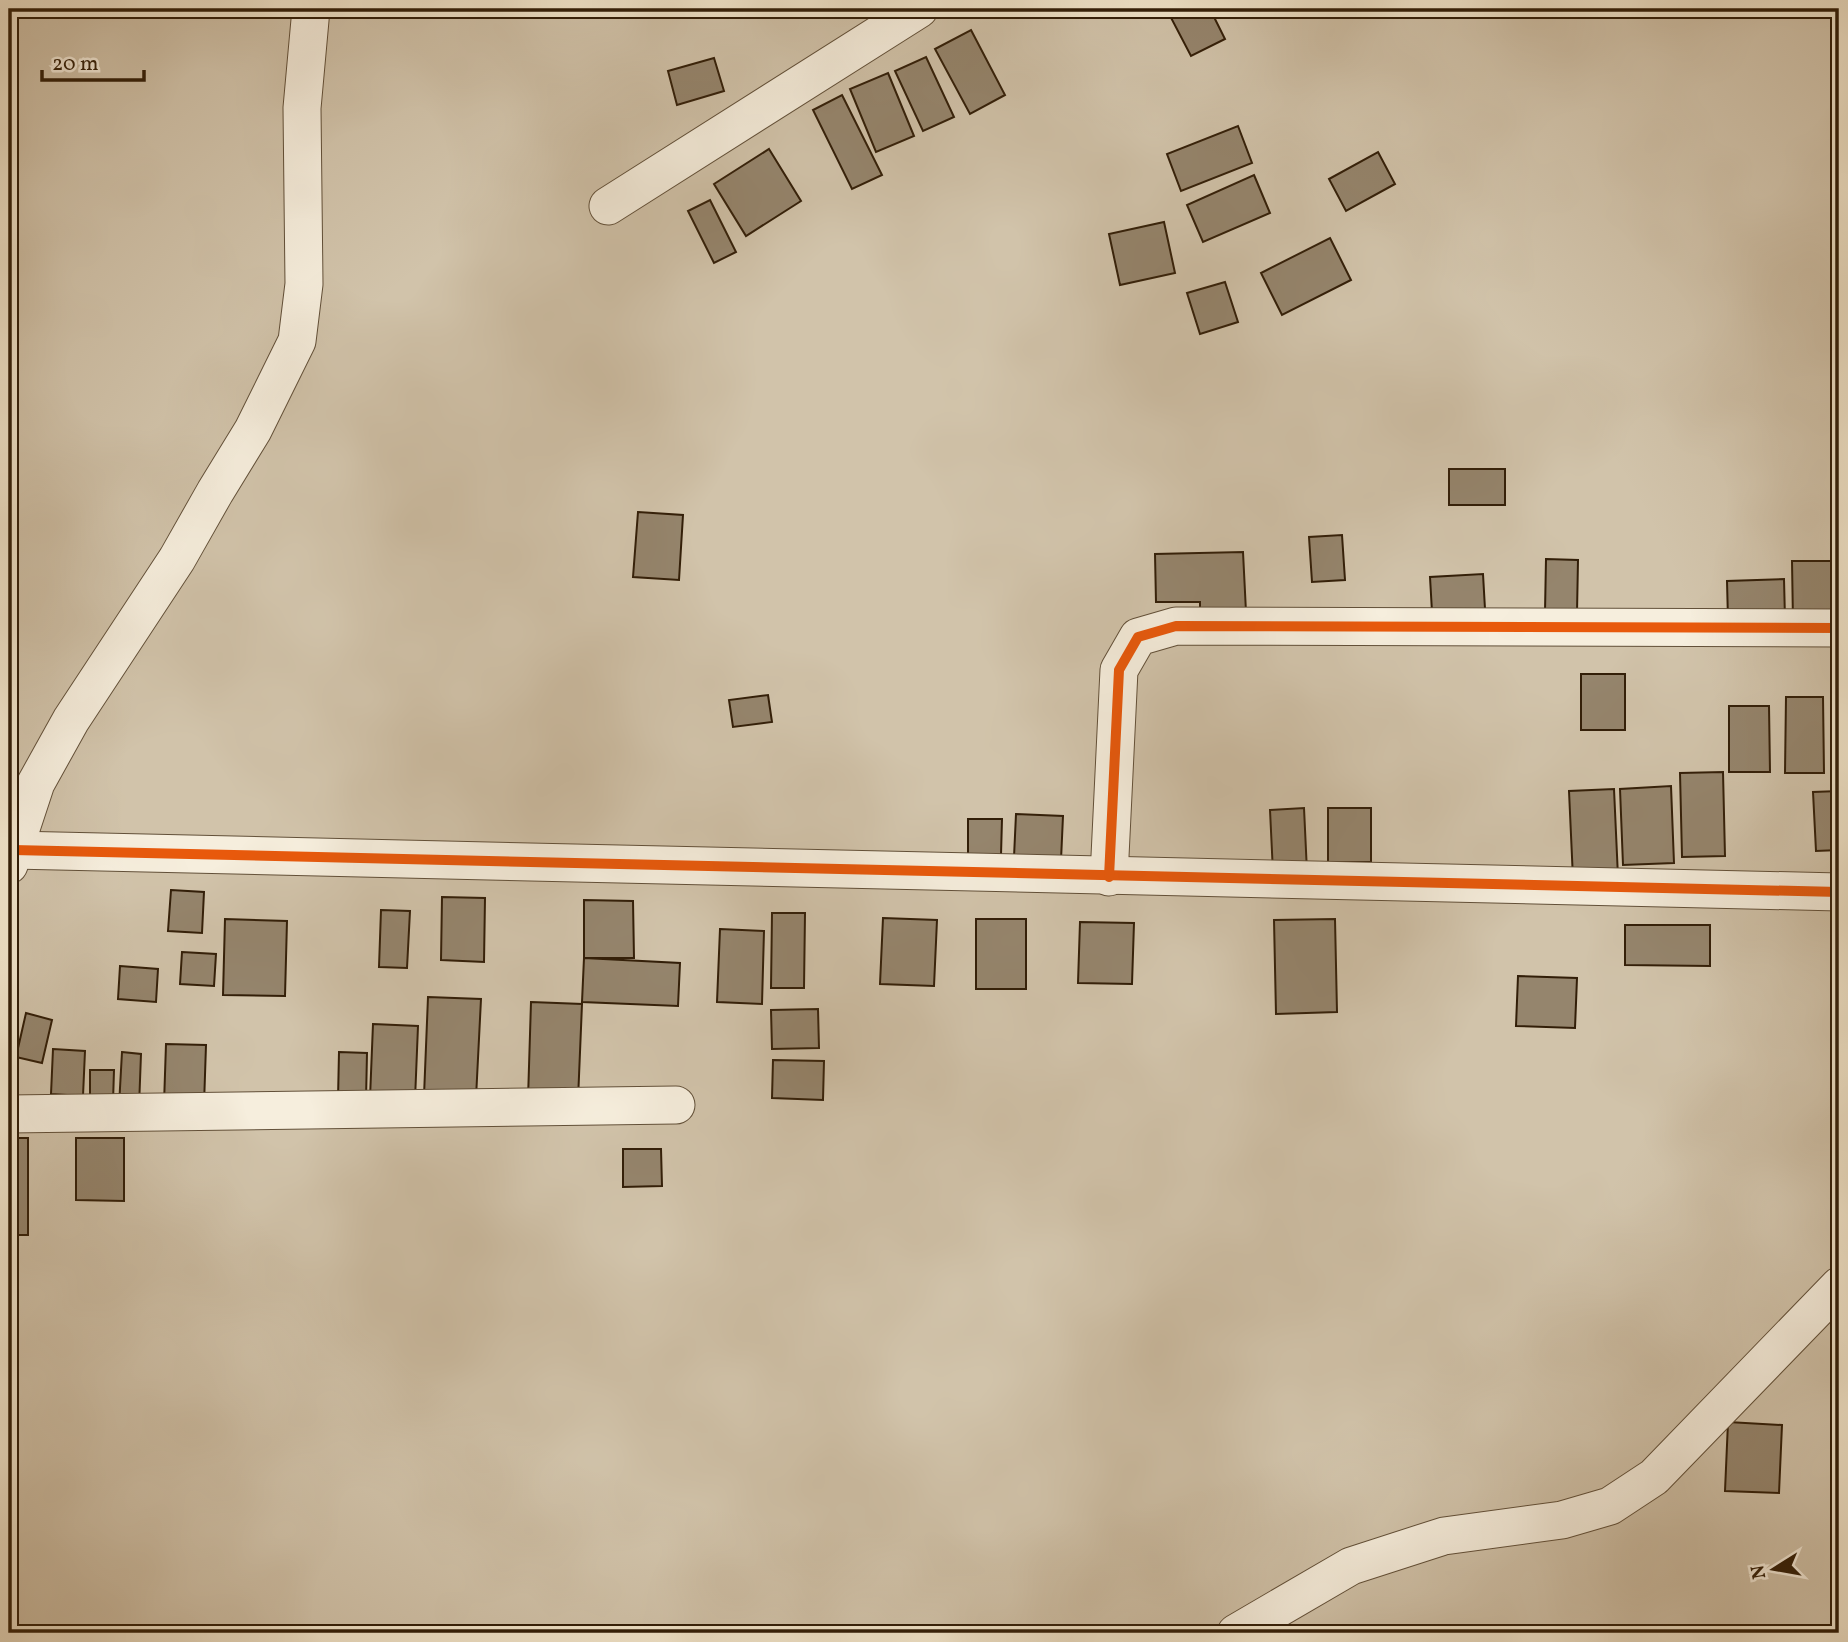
<svg xmlns="http://www.w3.org/2000/svg" width="1848" height="1642" viewBox="0 0 1848 1642" font-family="Vollkorn,serif">
<style>
.green{fill:#d1c3aa;stroke:#827059;stroke-width:2}
.building{fill:#95856d;stroke:#321e08;stroke-width:2}
.lines{fill:none;stroke-linecap:round;stroke-linejoin:round}
.minor-casing{stroke:#625039;stroke-width:39}
.minor{stroke:#f6eedd;stroke-width:37}
.cycleway-casing{stroke:#f6eedd;stroke-width:15}
.cycleway{stroke:#e8590c;stroke-width:10}
</style>
<rect width="100%" height="100%" fill="#f1e5cb"/>
<filter id="stains"><feTurbulence type="fractalNoise" baseFrequency=".00286" numOctaves="4"/><feColorMatrix values="0 0 0 0 .2 0 0 0 0 .09 0 0 0 0 .02 0 0 0 .5 -.17"/></filter>
<radialGradient id="worn" r=".72"><stop offset=".6" stop-color="#630" stop-opacity="0"/><stop offset="1" stop-color="#630" stop-opacity=".3"/></radialGradient>
<!-- green -->
<rect class="green" x="9" y="9" width="1830" height="1624"/>
<!-- building -->
<g class="building">
<polygon points="1174,9 1210,9 1225,39 1191,56 1168,12"/>
<polygon points="971,30 1005,95 970,114 935,49"/>
<polygon points="926,57 954,117 923,131 895,71"/>
<polygon points="714,58 724,91 677,105 668,71"/>
<polygon points="888,73 914,136 876,152 850,89"/>
<polygon points="842,95 882,175 852,189 813,110"/>
<polygon points="1238,126 1252,163 1181,191 1167,154"/>
<polygon points="769,149 801,201 746,236 714,184"/>
<polygon points="1378,152 1395,184 1346,211 1329,179"/>
<polygon points="1254,175 1270,213 1203,242 1187,205"/>
<polygon points="710,200 736,252 714,263 688,211"/>
<polygon points="1164,222 1175,273 1120,285 1109,234"/>
<polygon points="1330,238 1351,280 1282,315 1261,273"/>
<polygon points="1225,282 1238,322 1200,334 1187,293"/>
<rect x="1449" y="469" width="56" height="36"/>
<polygon points="638,512 683,515 679,580 633,577"/>
<polygon points="1342,535 1345,580 1312,582 1309,537"/>
<polygon points="1243,552 1246,612 1200,614 1200,602 1156,602 1155,554"/>
<polygon points="1546,559 1578,560 1577,613 1545,612"/>
<polygon points="1792,561 1831,561 1832,622 1793,622"/>
<polygon points="1483,574 1485,609 1432,612 1430,577"/>
<polygon points="1784,579 1785,619 1728,620 1727,581"/>
<rect x="1581" y="674" width="44" height="56"/>
<polygon points="768,695 772,722 733,727 729,700"/>
<polygon points="1786,697 1823,697 1824,773 1785,773"/>
<polygon points="1729,706 1769,706 1770,772 1729,772"/>
<polygon points="1723,772 1725,856 1682,857 1680,773"/>
<polygon points="1671,786 1674,863 1623,865 1620,789"/>
<polygon points="1614,789 1618,877 1573,879 1569,791"/>
<polygon points="1839,791 1839,850 1816,851 1813,792"/>
<polygon points="1304,808 1307,872 1273,873 1270,810"/>
<rect x="1328" y="808" width="43" height="54"/>
<polygon points="1016,814 1063,816 1061,860 1014,857"/>
<polygon points="968,819 1002,819 1001,855 968,855"/>
<polygon points="171,890 204,892 202,933 168,931"/>
<polygon points="442,897 485,898 484,962 441,960"/>
<polygon points="584,900 633,901 634,958 584,958"/>
<polygon points="381,910 410,911 407,968 379,967"/>
<polygon points="772,913 805,913 804,988 771,988"/>
<polygon points="883,918 937,920 934,986 880,984"/>
<polygon points="225,919 287,921 285,996 223,995"/>
<rect x="976" y="919" width="50" height="70"/>
<polygon points="1335,919 1337,1012 1276,1014 1274,920"/>
<polygon points="1080,922 1134,923 1132,984 1078,983"/>
<polygon points="1625,925 1710,925 1710,966 1625,965"/>
<polygon points="720,929 764,931 762,1004 717,1002"/>
<polygon points="182,952 216,954 214,986 180,984"/>
<polygon points="584,958 680,963 678,1006 582,1002"/>
<polygon points="120,966 158,969 156,1002 118,999"/>
<polygon points="1518,976 1577,978 1575,1028 1516,1026"/>
<polygon points="428,997 481,999 476,1098 424,1096"/>
<polygon points="531,1002 582,1004 578,1100 528,1099"/>
<polygon points="818,1009 819,1048 772,1049 771,1010"/>
<polygon points="26,1013 52,1020 42,1063 16,1057"/>
<polygon points="373,1024 418,1026 415,1100 370,1098"/>
<polygon points="166,1044 206,1045 204,1105 164,1104"/>
<polygon points="53,1049 85,1051 83,1096 51,1094"/>
<polygon points="122,1052 141,1054 139,1107 119,1106"/>
<polygon points="339,1052 367,1053 366,1100 338,1099"/>
<polygon points="773,1060 824,1061 823,1100 772,1098"/>
<polygon points="90,1070 114,1070 113,1102 90,1102"/>
<rect x="9" y="1138" width="19" height="97"/>
<polygon points="76,1138 124,1138 124,1201 76,1200"/>
<polygon points="623,1149 661,1149 662,1186 623,1187"/>
<polygon points="1728,1422 1782,1425 1779,1493 1725,1491"/>
</g>
<g class="lines">
<!-- minor casing -->
<g class="minor-casing">
<g id="minor">
<polyline points="608,206 919,9"/>
<polyline points="13,850 1839,892"/>
<polyline points="9,865 36,783 71,720 177,559 215,492 253,430 297,341 304,284 302,108 311,9"/>
<polyline points="1109,877 1119,670 1138,637 1176,626 1839,628"/>
<polyline points="9,1114 676,1105"/>
<polyline points="1236,1633 1351,1566 1444,1536 1562,1520 1610,1506 1654,1477 1839,1286"/>
</g>
</g>
<!-- minor -->
<use href="#minor" class="minor"/>
<!-- cycleway casing -->
<g class="cycleway-casing">
<g id="cycleway">
<polyline points="13,850 1839,892"/>
<polyline points="1109,877 1119,670 1138,637 1176,626 1839,628"/>
</g>
</g>
<!-- cycleway -->
<use href="#cycleway" class="cycleway"/>
</g>
<!-- margin -->
<rect width="1848" height="1642" fill="none" stroke="#f1e5cb" stroke-width="35"/>
<rect x="10" y="10" width="1827" height="1621" fill="none" stroke="#321e08" stroke-width="3.5"/>
<rect x="18" y="18" width="1813" height="1607" fill="none" stroke="#321e08" stroke-width="2"/>
<!-- north arrow -->
<g transform="translate(1774 1569) rotate(259)" stroke="#f6eedd" stroke-width="5" paint-order="stroke">
<path d="M0-5L12 26L0 18L-12 26Z" fill="#321e08"/>
<text y="-10" font-size="19" font-weight="bold" text-anchor="middle" fill="#321e08">N</text>
</g>
<!-- scale -->
<path d="M42 70v10h102v-10" fill="none" stroke="#321e08" stroke-width="3.5"/>
<text x="52" y="70" font-size="21" fill="#321e08" stroke="#f6eedd" stroke-width="5" paint-order="stroke">20 m</text>
<rect width="100%" height="100%" filter="url(#stains)"/>
<rect width="100%" height="100%" fill="url(#worn)"/>
</svg>
